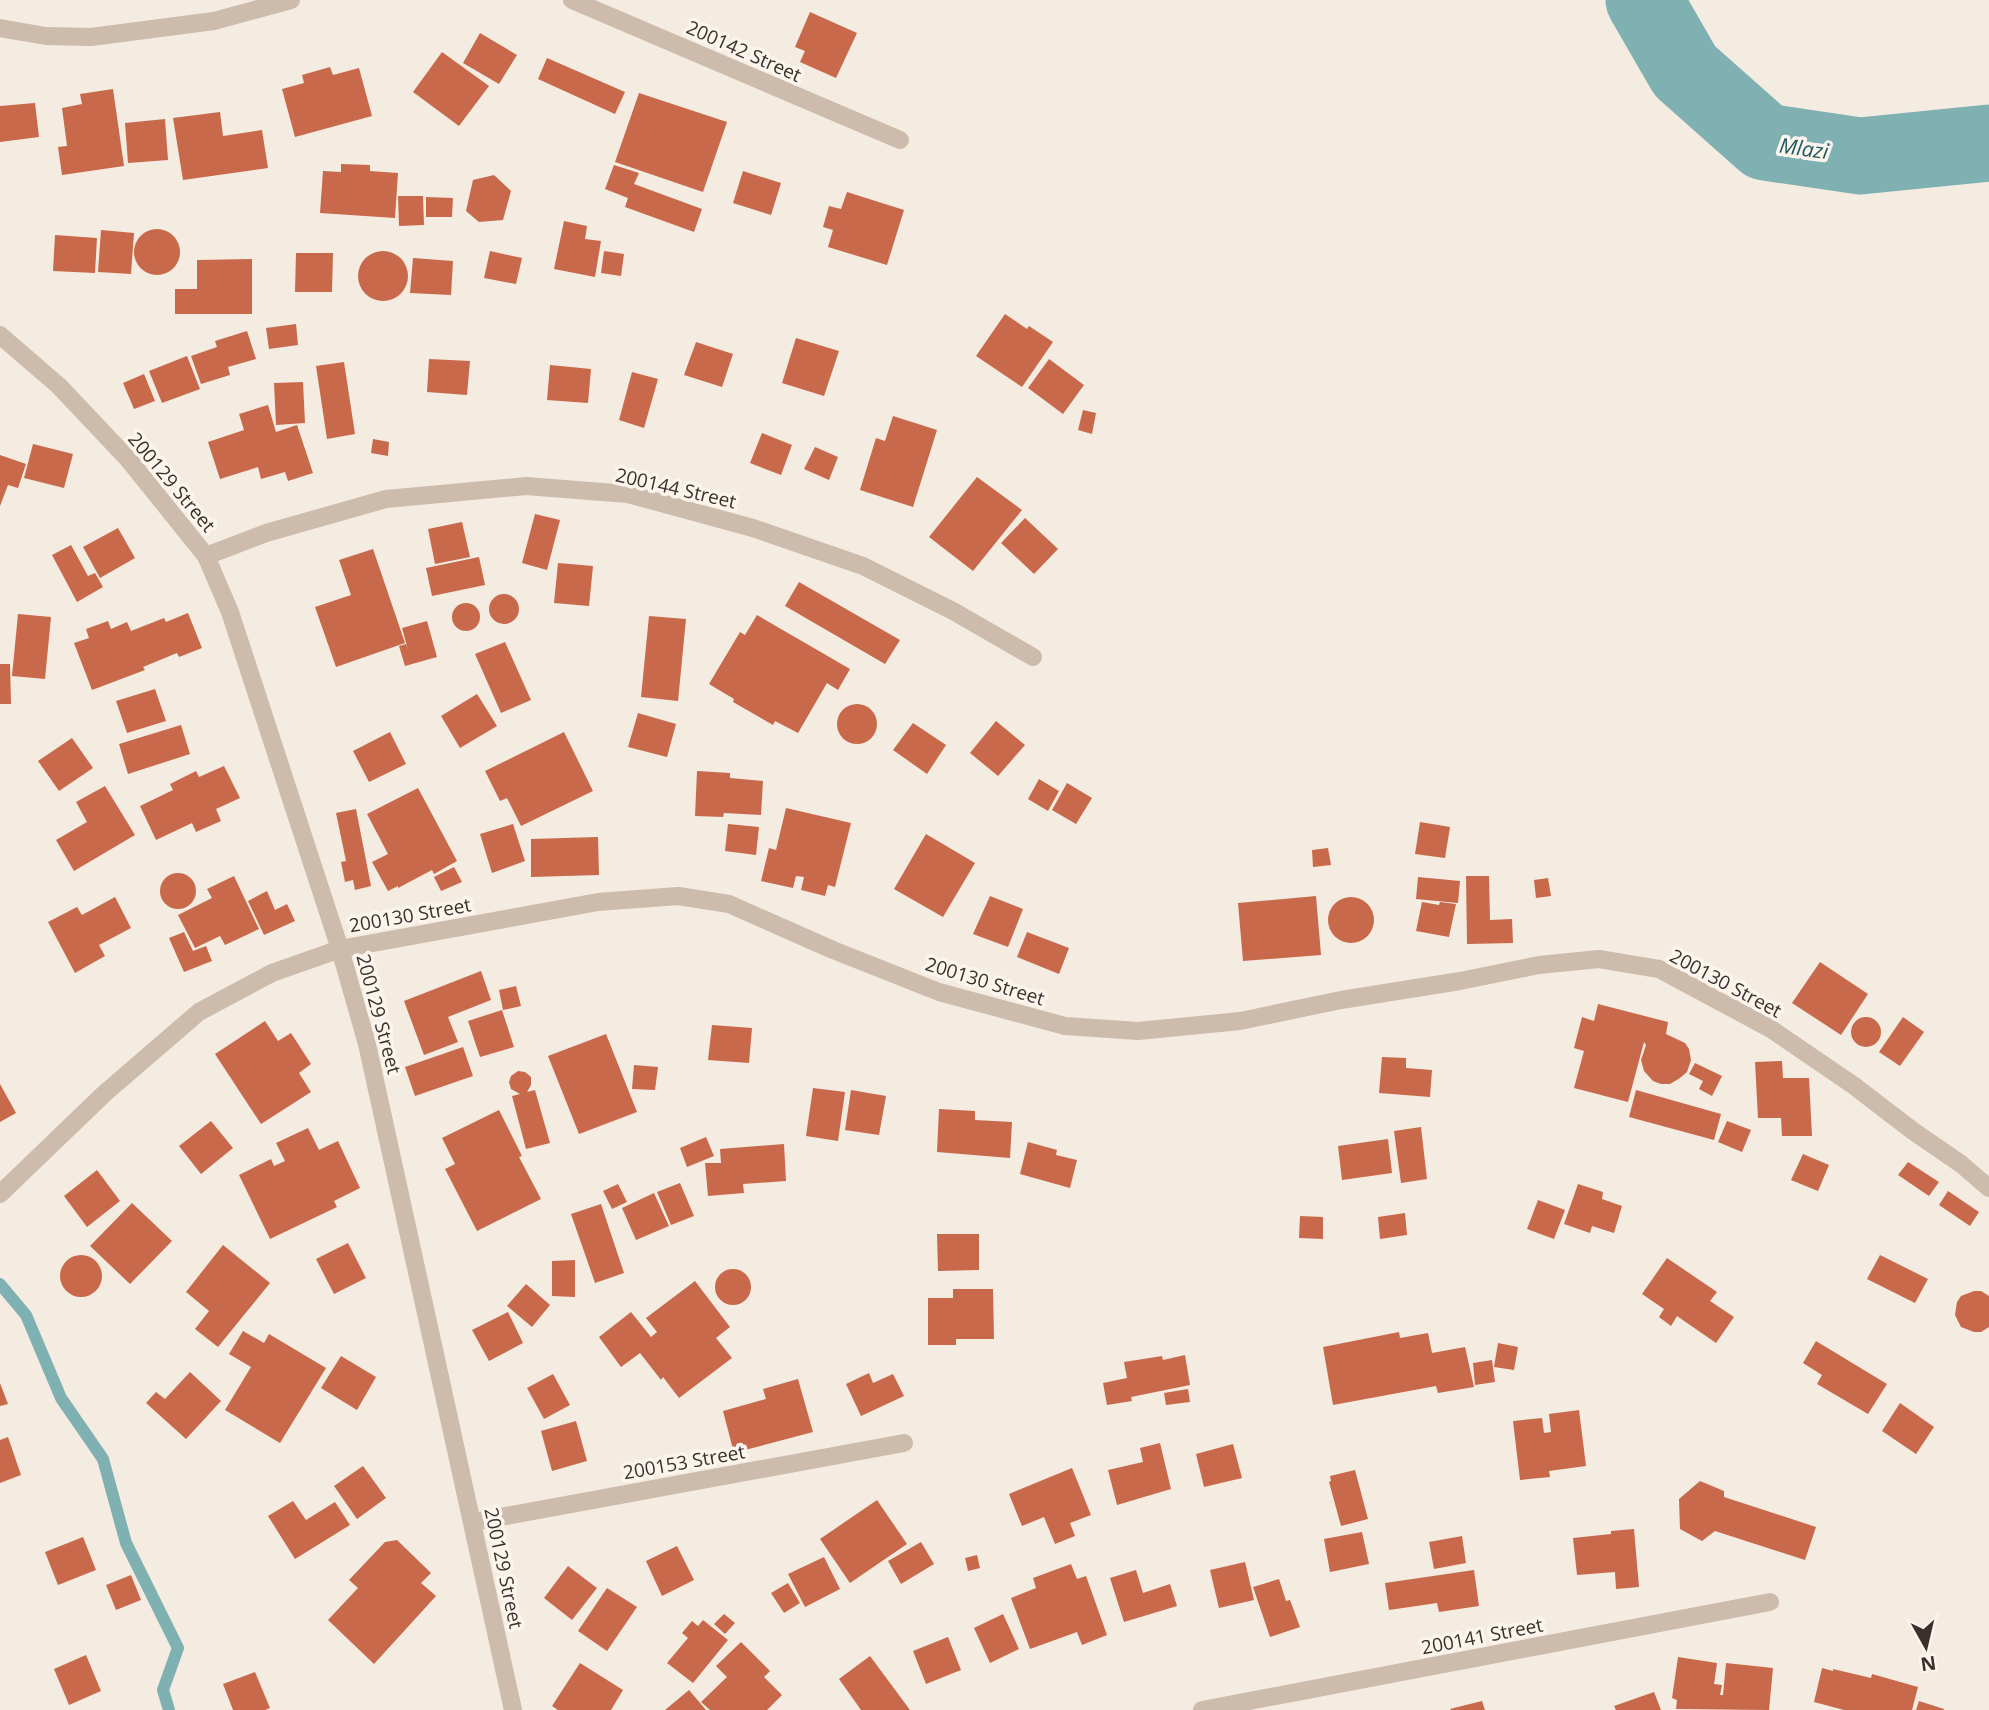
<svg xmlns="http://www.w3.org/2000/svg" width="1989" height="1710" viewBox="0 0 1989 1710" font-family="'Open Sans',sans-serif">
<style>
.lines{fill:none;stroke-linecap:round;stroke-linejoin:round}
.stream{stroke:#7fb0b2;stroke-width:12}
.river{stroke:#7fb0b2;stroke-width:77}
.building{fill:#c8694b}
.minor{stroke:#cdbbac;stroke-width:18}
.labels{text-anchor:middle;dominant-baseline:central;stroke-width:7;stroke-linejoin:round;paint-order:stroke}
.street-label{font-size:19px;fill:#3b302b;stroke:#fbf5ee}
.water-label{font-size:21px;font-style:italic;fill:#1f5a5e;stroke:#fbf5ee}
</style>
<rect width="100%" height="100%" fill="#f4ebe1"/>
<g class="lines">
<!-- stream -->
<polyline class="stream" points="0,1284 26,1315 61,1398 103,1459 126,1543 178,1648 163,1690 169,1710"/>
<!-- river -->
<polyline class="river" points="1644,0 1685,71 1765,142 1860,156 1989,143"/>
</g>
<!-- building -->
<g class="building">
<polygon points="810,12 857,33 836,78 800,62 805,51 795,47"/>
<polygon points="480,33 517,55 499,84 463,63"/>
<polygon points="442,52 489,86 459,126 413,92"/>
<polygon points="547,58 625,92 615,114 538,79"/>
<polygon points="330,67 333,75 359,68 372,116 295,137 282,89 304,83 302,75"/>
<polygon points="113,89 124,166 62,175 58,147 67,146 62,108 82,104 80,94"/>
<polygon points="639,93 727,122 703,192 615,162"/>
<polygon points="35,103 39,137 0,142 0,106"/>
<polygon points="220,112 223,136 262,130 268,168 183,180 173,118"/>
<polygon points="165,119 168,160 128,163 125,123"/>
<polygon points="341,164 370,165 370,171 398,173 395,218 320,213 323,171 341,172"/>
<polygon points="614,165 639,173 634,184 702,209 694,232 625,207 628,198 605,189"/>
<polygon points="743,171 781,183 771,215 733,203"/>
<polygon points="494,175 511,191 503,220 479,222 466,211 473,180"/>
<polygon points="847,192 904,210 887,265 828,247 833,230 823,227 829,206 841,209"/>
<polygon points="398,196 423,196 424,225 399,226"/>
<polygon points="426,197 453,198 452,217 426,217"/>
<polygon points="564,221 587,226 585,239 601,241 595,277 554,269"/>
<circle cx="157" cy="252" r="23"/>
<polygon points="101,230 134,233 131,274 98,272"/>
<polygon points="55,235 97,238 95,273 53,271"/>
<polygon points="490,251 522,258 516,284 484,278"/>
<polygon points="604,251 624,254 621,276 601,273"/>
<circle cx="383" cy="276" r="25"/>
<polygon points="296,253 333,253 332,292 295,292"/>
<polygon points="413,258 453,261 451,295 410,293"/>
<polygon points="252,259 252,314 175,314 175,289 197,289 197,260"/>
<polygon points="1005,314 1027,329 1029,326 1053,342 1022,387 976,356"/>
<polygon points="296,324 298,345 269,349 266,328"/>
<polygon points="247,331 256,359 228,367 230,375 201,384 191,356 217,347 215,341"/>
<polygon points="796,338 839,351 824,396 782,383"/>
<polygon points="696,342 733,354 722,387 684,375"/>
<polygon points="187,356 200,389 162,403 149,371"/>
<polygon points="429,359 470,361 467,395 427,392"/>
<polygon points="1049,359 1084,385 1063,414 1028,388"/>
<polygon points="344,362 355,434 327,439 316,366"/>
<polygon points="550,365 591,369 588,403 547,400"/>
<polygon points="632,372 658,379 644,428 619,420"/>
<polygon points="144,374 155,401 134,409 123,383"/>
<polygon points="303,382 305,423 276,425 274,383"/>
<polygon points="268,405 276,432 297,425 313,473 288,481 285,472 261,479 258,467 220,479 208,442 244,430 239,414"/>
<polygon points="1083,410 1096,413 1092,434 1078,430"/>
<polygon points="893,416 937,430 913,507 860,490 876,438 885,441"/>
<polygon points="762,433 792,445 781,475 750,463"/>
<polygon points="373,439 389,442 388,456 371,453"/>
<polygon points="33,444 73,454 64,488 24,478"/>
<polygon points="815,447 838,457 829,480 804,469"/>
<polygon points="0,455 26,464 18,488 8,485 0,506"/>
<polygon points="977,477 1022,510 973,571 929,537"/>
<polygon points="535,514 560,520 547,570 522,563"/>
<polygon points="1025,518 1058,549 1034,574 1001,543"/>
<polygon points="462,522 470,557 435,564 428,529"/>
<polygon points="118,528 135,558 100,578 83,547"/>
<polygon points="71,545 88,576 95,573 103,587 77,602 52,555"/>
<polygon points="373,549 405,643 336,667 315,607 351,595 339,560"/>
<polygon points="479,557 485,585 432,596 426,568"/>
<polygon points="558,563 593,566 589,606 554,603"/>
<polygon points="799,582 900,640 885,664 785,606"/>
<circle cx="504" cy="609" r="15"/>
<circle cx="466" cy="617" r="14"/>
<polygon points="188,613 202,648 179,657 177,653 143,667 145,670 92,690 74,643 89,638 86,629 108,621 111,629 127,622 131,631 164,618 166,622"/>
<polygon points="18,614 51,617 45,679 12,676"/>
<polygon points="757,615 850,669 838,690 827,683 798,733 775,721 773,725 733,702 734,699 709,684 740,632 745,635"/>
<polygon points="649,616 686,619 678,701 641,697"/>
<polygon points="427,621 437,657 405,666 399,646 406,644 408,650 402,628"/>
<polygon points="505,642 531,700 501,713 475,654"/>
<polygon points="0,664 10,664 11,704 0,704"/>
<polygon points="155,689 166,721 127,733 116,701"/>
<polygon points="477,694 497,726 460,748 441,716"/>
<circle cx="857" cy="724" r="20"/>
<polygon points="638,713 676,724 667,757 628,747"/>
<polygon points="996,721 1025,745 998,776 970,753"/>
<polygon points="913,723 946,745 927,774 893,750"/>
<polygon points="181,725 190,754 128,774 119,744"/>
<polygon points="390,732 406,764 369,782 353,751"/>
<polygon points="564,732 593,791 521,826 507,798 500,801 485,771"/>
<polygon points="72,738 93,768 59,791 38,761"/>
<polygon points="224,766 240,798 216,809 221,821 196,832 192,823 156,840 140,806 173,790 170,784 196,771 199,777"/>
<polygon points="697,771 730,773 730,778 763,781 761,815 724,813 723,817 695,816"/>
<polygon points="1039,779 1059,791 1048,811 1028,799"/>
<polygon points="1067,783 1092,798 1076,824 1052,810"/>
<polygon points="105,786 135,835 74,871 56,840 87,822 76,802"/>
<polygon points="418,788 457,861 434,874 432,870 398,888 398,886 388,891 372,862 388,854 367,814"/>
<polygon points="786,808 851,823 835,887 828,885 825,896 801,890 804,877 796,876 793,888 761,881 769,848 776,850"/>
<polygon points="356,809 371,886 355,890 353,880 345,882 341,862 346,861 336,813"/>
<polygon points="1420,822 1450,827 1445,858 1415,854"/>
<polygon points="513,824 525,861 492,873 480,834"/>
<polygon points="728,824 759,827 756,855 725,851"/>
<polygon points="926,834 975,863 943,917 894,889"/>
<polygon points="598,837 599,875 531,877 531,839"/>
<polygon points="1328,848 1331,865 1313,867 1312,850"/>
<polygon points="454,867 462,882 441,891 434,877"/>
<circle cx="178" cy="891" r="18"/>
<polygon points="234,876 259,929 225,945 220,936 195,948 178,915 212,898 207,889"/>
<polygon points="1466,876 1489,876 1490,920 1512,919 1513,943 1467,944"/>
<polygon points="1418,877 1460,881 1458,903 1416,899"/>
<polygon points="1548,878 1551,896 1536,898 1534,880"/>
<polygon points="267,891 275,910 287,904 295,921 264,935 248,901"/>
<polygon points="990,896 1023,909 1008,947 973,934"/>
<polygon points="1316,896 1321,955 1243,961 1238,903"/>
<circle cx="1351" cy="920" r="23"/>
<polygon points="115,897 131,928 99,945 105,956 75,973 48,922 77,907 82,915"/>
<polygon points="1422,902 1439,905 1440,902 1456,904 1449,937 1416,931"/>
<polygon points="184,932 193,951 206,946 212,961 184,972 169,938"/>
<polygon points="1027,932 1069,948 1059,974 1017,957"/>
<polygon points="1820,962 1868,994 1841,1035 1792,1003"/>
<polygon points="481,971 491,1000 448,1017 458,1042 424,1055 404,1001"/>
<polygon points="516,986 521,1006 503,1010 499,990"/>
<polygon points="1598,1004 1668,1022 1666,1034 1685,1043 1689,1049 1691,1060 1687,1072 1680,1078 1670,1084 1661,1084 1653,1081 1644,1071 1641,1060 1646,1045 1644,1042 1628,1102 1574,1088 1584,1051 1574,1048 1582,1017 1594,1021"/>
<polygon points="502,1010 514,1047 480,1057 468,1021"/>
<polygon points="1903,1017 1924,1032 1900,1066 1879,1052"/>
<circle cx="1866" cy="1032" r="15"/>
<polygon points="265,1021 278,1041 291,1033 311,1064 299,1073 311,1092 261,1124 215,1054"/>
<polygon points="712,1025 752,1028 749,1063 708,1060"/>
<polygon points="606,1034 637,1112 579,1134 548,1056"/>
<polygon points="463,1047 473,1076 415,1096 405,1067"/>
<polygon points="1382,1057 1406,1058 1406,1068 1432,1070 1430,1097 1379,1093"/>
<polygon points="1782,1061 1783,1078 1809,1078 1812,1136 1782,1136 1781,1118 1758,1118 1755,1062"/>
<polygon points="1695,1063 1722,1076 1712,1096 1699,1089 1703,1081 1689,1074"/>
<polygon points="634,1065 658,1067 655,1090 632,1089"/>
<polygon points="518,1071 525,1072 531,1077 531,1085 527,1092 535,1090 550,1143 526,1149 512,1096 520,1094 511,1089 509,1082 511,1076"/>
<polygon points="0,1084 16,1113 0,1122"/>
<polygon points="813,1088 845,1092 838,1141 806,1136"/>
<polygon points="851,1090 886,1096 879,1135 845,1130"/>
<polygon points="1636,1090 1721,1114 1714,1140 1629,1117"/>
<polygon points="939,1109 975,1111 975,1120 1012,1122 1010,1158 937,1152"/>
<polygon points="499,1110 522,1156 519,1157 541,1199 477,1231 445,1169 455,1164 442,1138"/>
<polygon points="211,1121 233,1148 201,1174 179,1146"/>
<polygon points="1727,1121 1751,1130 1742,1152 1718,1142"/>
<polygon points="1421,1127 1427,1179 1401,1183 1394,1131"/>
<polygon points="308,1128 319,1150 338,1141 360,1188 334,1201 337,1207 270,1239 239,1175 271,1159 274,1166 285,1161 276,1143"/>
<polygon points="706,1137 714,1156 687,1167 680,1148"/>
<polygon points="1388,1139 1392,1173 1342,1180 1338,1146"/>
<polygon points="1028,1142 1057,1150 1056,1155 1077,1160 1070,1188 1020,1174"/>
<polygon points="784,1144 786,1181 743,1184 744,1193 708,1196 705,1163 721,1163 720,1149"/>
<polygon points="1803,1154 1829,1165 1818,1191 1791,1180"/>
<polygon points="1908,1162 1939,1182 1929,1196 1898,1175"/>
<polygon points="97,1170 120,1201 87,1227 64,1196"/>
<polygon points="680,1183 694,1216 671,1225 657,1192"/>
<polygon points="618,1184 627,1202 612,1209 603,1191"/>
<polygon points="1578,1184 1603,1192 1602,1199 1622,1206 1614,1233 1592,1226 1590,1233 1564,1224"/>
<polygon points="1948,1191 1979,1212 1970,1226 1939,1205"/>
<polygon points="654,1193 669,1226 636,1240 622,1208"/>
<polygon points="1538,1200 1565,1210 1554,1239 1527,1229"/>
<polygon points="132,1203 172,1241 130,1284 90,1246"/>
<polygon points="601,1204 624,1273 595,1283 571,1214"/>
<polygon points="1405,1213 1407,1235 1380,1239 1378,1217"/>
<polygon points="1300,1216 1323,1217 1323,1239 1299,1238"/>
<polygon points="937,1234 979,1234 979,1270 938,1271"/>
<polygon points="348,1243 366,1278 334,1294 316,1259"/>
<polygon points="223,1245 270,1283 218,1347 195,1329 209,1311 186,1292"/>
<circle cx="81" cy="1276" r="21"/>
<polygon points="1880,1255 1928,1279 1915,1303 1867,1279"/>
<polygon points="1667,1258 1717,1292 1710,1301 1734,1317 1716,1343 1677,1316 1671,1326 1659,1317 1664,1309 1642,1294"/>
<polygon points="575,1260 575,1297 552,1296 552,1261"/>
<circle cx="733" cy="1287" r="18"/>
<polygon points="695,1281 730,1327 716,1338 732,1358 679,1398 663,1377 661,1380 640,1353 621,1367 599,1337 631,1312 651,1337 657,1332 646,1318"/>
<polygon points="526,1284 550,1305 532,1327 507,1306"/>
<polygon points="953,1289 993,1289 994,1339 956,1339 956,1345 928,1345 928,1298 953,1298"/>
<polygon points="1974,1291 1981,1291 1989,1296 1989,1327 1981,1332 1974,1332 1961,1327 1955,1315 1957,1302 1961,1296"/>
<polygon points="508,1312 523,1343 489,1361 472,1330"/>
<polygon points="243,1331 264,1343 269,1334 326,1368 280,1443 225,1410 251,1367 229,1354"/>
<polygon points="1399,1332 1400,1338 1428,1333 1432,1353 1465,1347 1474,1387 1438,1393 1436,1386 1333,1405 1323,1347"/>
<polygon points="1816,1341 1887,1384 1868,1414 1817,1384 1822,1375 1803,1363"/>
<polygon points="1498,1343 1518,1347 1514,1370 1494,1367"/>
<polygon points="1185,1355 1190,1385 1131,1397 1132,1401 1107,1405 1103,1383 1127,1378 1124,1362 1162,1356 1163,1360"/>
<polygon points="341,1356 376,1377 357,1410 321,1388"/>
<polygon points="1492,1360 1495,1382 1475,1385 1473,1363"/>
<polygon points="190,1372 221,1401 186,1439 146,1403 156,1392 165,1399"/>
<polygon points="869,1373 873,1383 893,1374 904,1396 861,1416 846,1384"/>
<polygon points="553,1374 570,1405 544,1419 527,1388"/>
<polygon points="798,1379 813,1432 734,1453 723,1411 766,1399 763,1389"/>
<polygon points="0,1383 8,1404 0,1406"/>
<polygon points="1188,1389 1190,1402 1166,1405 1164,1393"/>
<polygon points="1900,1403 1934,1427 1916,1454 1882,1431"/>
<polygon points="1579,1410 1586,1466 1549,1471 1550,1477 1520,1480 1513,1421 1542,1418 1544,1433 1551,1432 1549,1414"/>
<polygon points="576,1421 587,1461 552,1471 541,1431"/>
<polygon points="8,1437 21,1475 0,1483 0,1440"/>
<polygon points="1160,1443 1171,1489 1117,1505 1108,1470 1143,1462 1140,1448"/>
<polygon points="1233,1444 1242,1478 1204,1487 1196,1454"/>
<polygon points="363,1466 386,1498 357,1519 334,1486"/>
<polygon points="1072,1468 1091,1515 1070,1523 1075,1536 1055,1544 1044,1517 1022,1526 1009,1494"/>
<polygon points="1355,1470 1368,1519 1341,1526 1329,1482 1331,1481 1330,1476"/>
<polygon points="1700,1481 1724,1491 1724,1497 1816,1527 1805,1560 1715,1531 1702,1541 1680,1529 1679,1499"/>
<polygon points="877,1500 907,1544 850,1583 820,1539"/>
<polygon points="293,1501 306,1520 335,1502 350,1525 295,1559 268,1516"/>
<polygon points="1634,1529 1639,1587 1616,1589 1615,1572 1577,1575 1573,1538 1611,1534 1611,1531"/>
<polygon points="1362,1532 1369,1564 1330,1572 1324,1539"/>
<polygon points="1462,1536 1466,1563 1434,1569 1429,1542"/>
<polygon points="83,1537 96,1570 58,1585 45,1552"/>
<polygon points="397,1540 431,1573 421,1583 436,1596 374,1664 328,1620 358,1588 349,1580 385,1542"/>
<polygon points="921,1542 934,1564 901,1584 888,1561"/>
<polygon points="677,1546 694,1580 662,1596 646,1561"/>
<polygon points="977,1555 980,1568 968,1571 965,1558"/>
<polygon points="824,1557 840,1589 805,1607 788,1574"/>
<polygon points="1245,1562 1254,1600 1219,1608 1210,1570"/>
<polygon points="1071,1564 1077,1579 1086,1576 1107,1635 1082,1645 1077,1632 1030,1649 1011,1598 1036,1588 1033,1578"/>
<polygon points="568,1566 597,1588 572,1620 544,1598"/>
<polygon points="1136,1570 1143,1593 1170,1584 1177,1606 1124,1622 1110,1578"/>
<polygon points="1474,1570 1479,1606 1439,1612 1437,1603 1389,1610 1385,1583"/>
<polygon points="131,1575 141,1600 116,1610 106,1585"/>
<polygon points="1279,1579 1286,1601 1290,1600 1300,1627 1270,1637 1253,1587"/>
<polygon points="788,1583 800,1603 784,1613 771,1593"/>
<polygon points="607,1588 637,1607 607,1651 578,1631"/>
<polygon points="724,1614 735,1623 725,1634 714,1624"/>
<polygon points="1003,1614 1019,1649 990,1663 974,1628"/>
<polygon points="703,1620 728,1640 693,1683 667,1663 688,1638 682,1633 692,1621 698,1626"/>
<polygon points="948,1637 961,1670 926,1684 913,1651"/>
<polygon points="741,1642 770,1671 764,1677 782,1695 767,1710 710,1710 701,1702 727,1677 716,1666"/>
<polygon points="86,1655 101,1691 69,1705 54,1669"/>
<polygon points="870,1656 910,1710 861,1710 839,1679"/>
<polygon points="1678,1657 1717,1663 1714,1684 1722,1685 1720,1695 1723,1695 1726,1663 1773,1668 1769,1710 1676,1709 1677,1700 1672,1698"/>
<polygon points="580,1663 623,1690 611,1710 558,1710 552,1706"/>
<polygon points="1822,1668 1833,1671 1833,1669 1871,1678 1872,1674 1918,1687 1912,1710 1844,1710 1814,1702"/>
<polygon points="255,1672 270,1708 265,1710 233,1710 223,1684"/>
<polygon points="689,1690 706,1710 665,1710"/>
<polygon points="1654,1692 1661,1710 1616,1710 1614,1706"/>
<polygon points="1482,1701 1485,1710 1451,1710 1450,1709"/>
<polygon points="1919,1701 1944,1709 1944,1710 1916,1710"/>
</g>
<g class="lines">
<!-- minor -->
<g class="minor">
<polyline points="572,0 900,140"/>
<polyline points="0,28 46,36 91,37 214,21 291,0"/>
<polyline points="0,335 59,386 128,459 206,556 230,612 340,949 367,1044 513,1710"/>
<polyline points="206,556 266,533 386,499 526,486 628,494 753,528 863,566 953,611 1033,657"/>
<polyline points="0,1194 105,1093 199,1012 272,973 340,949 598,902 678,896 729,904 833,950 939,992 1065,1026 1138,1031 1240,1021 1341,1000 1460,981 1539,965 1599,959 1659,969 1771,1029 1853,1085 1913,1131 1961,1164 1989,1188"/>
<polyline points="473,1522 904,1443"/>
<polyline points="1202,1710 1770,1602"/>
</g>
</g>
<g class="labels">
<!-- street labels -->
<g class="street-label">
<text transform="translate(744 51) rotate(24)">200142 Street</text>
<text transform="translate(172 482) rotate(50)">200129 Street</text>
<text transform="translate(676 488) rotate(13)">200144 Street</text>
<text transform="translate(410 915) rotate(-10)">200130 Street</text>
<text transform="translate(985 981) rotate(17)">200130 Street</text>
<text transform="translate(1726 983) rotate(28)">200130 Street</text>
<text transform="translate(379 1014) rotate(75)">200129 Street</text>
<text transform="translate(684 1462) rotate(-10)">200153 Street</text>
<text transform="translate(504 1568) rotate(78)">200129 Street</text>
<text transform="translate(1482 1636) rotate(-11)">200141 Street</text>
</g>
<!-- water labels -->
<g class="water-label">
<text transform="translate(1804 148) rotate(8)">Mlazi</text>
</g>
</g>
<!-- north arrow -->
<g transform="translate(1926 1647) rotate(172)" stroke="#fbf5ee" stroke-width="5" paint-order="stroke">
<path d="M0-5L12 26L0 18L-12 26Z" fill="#3b302b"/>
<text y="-10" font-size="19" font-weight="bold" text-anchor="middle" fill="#3b302b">N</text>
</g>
</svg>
